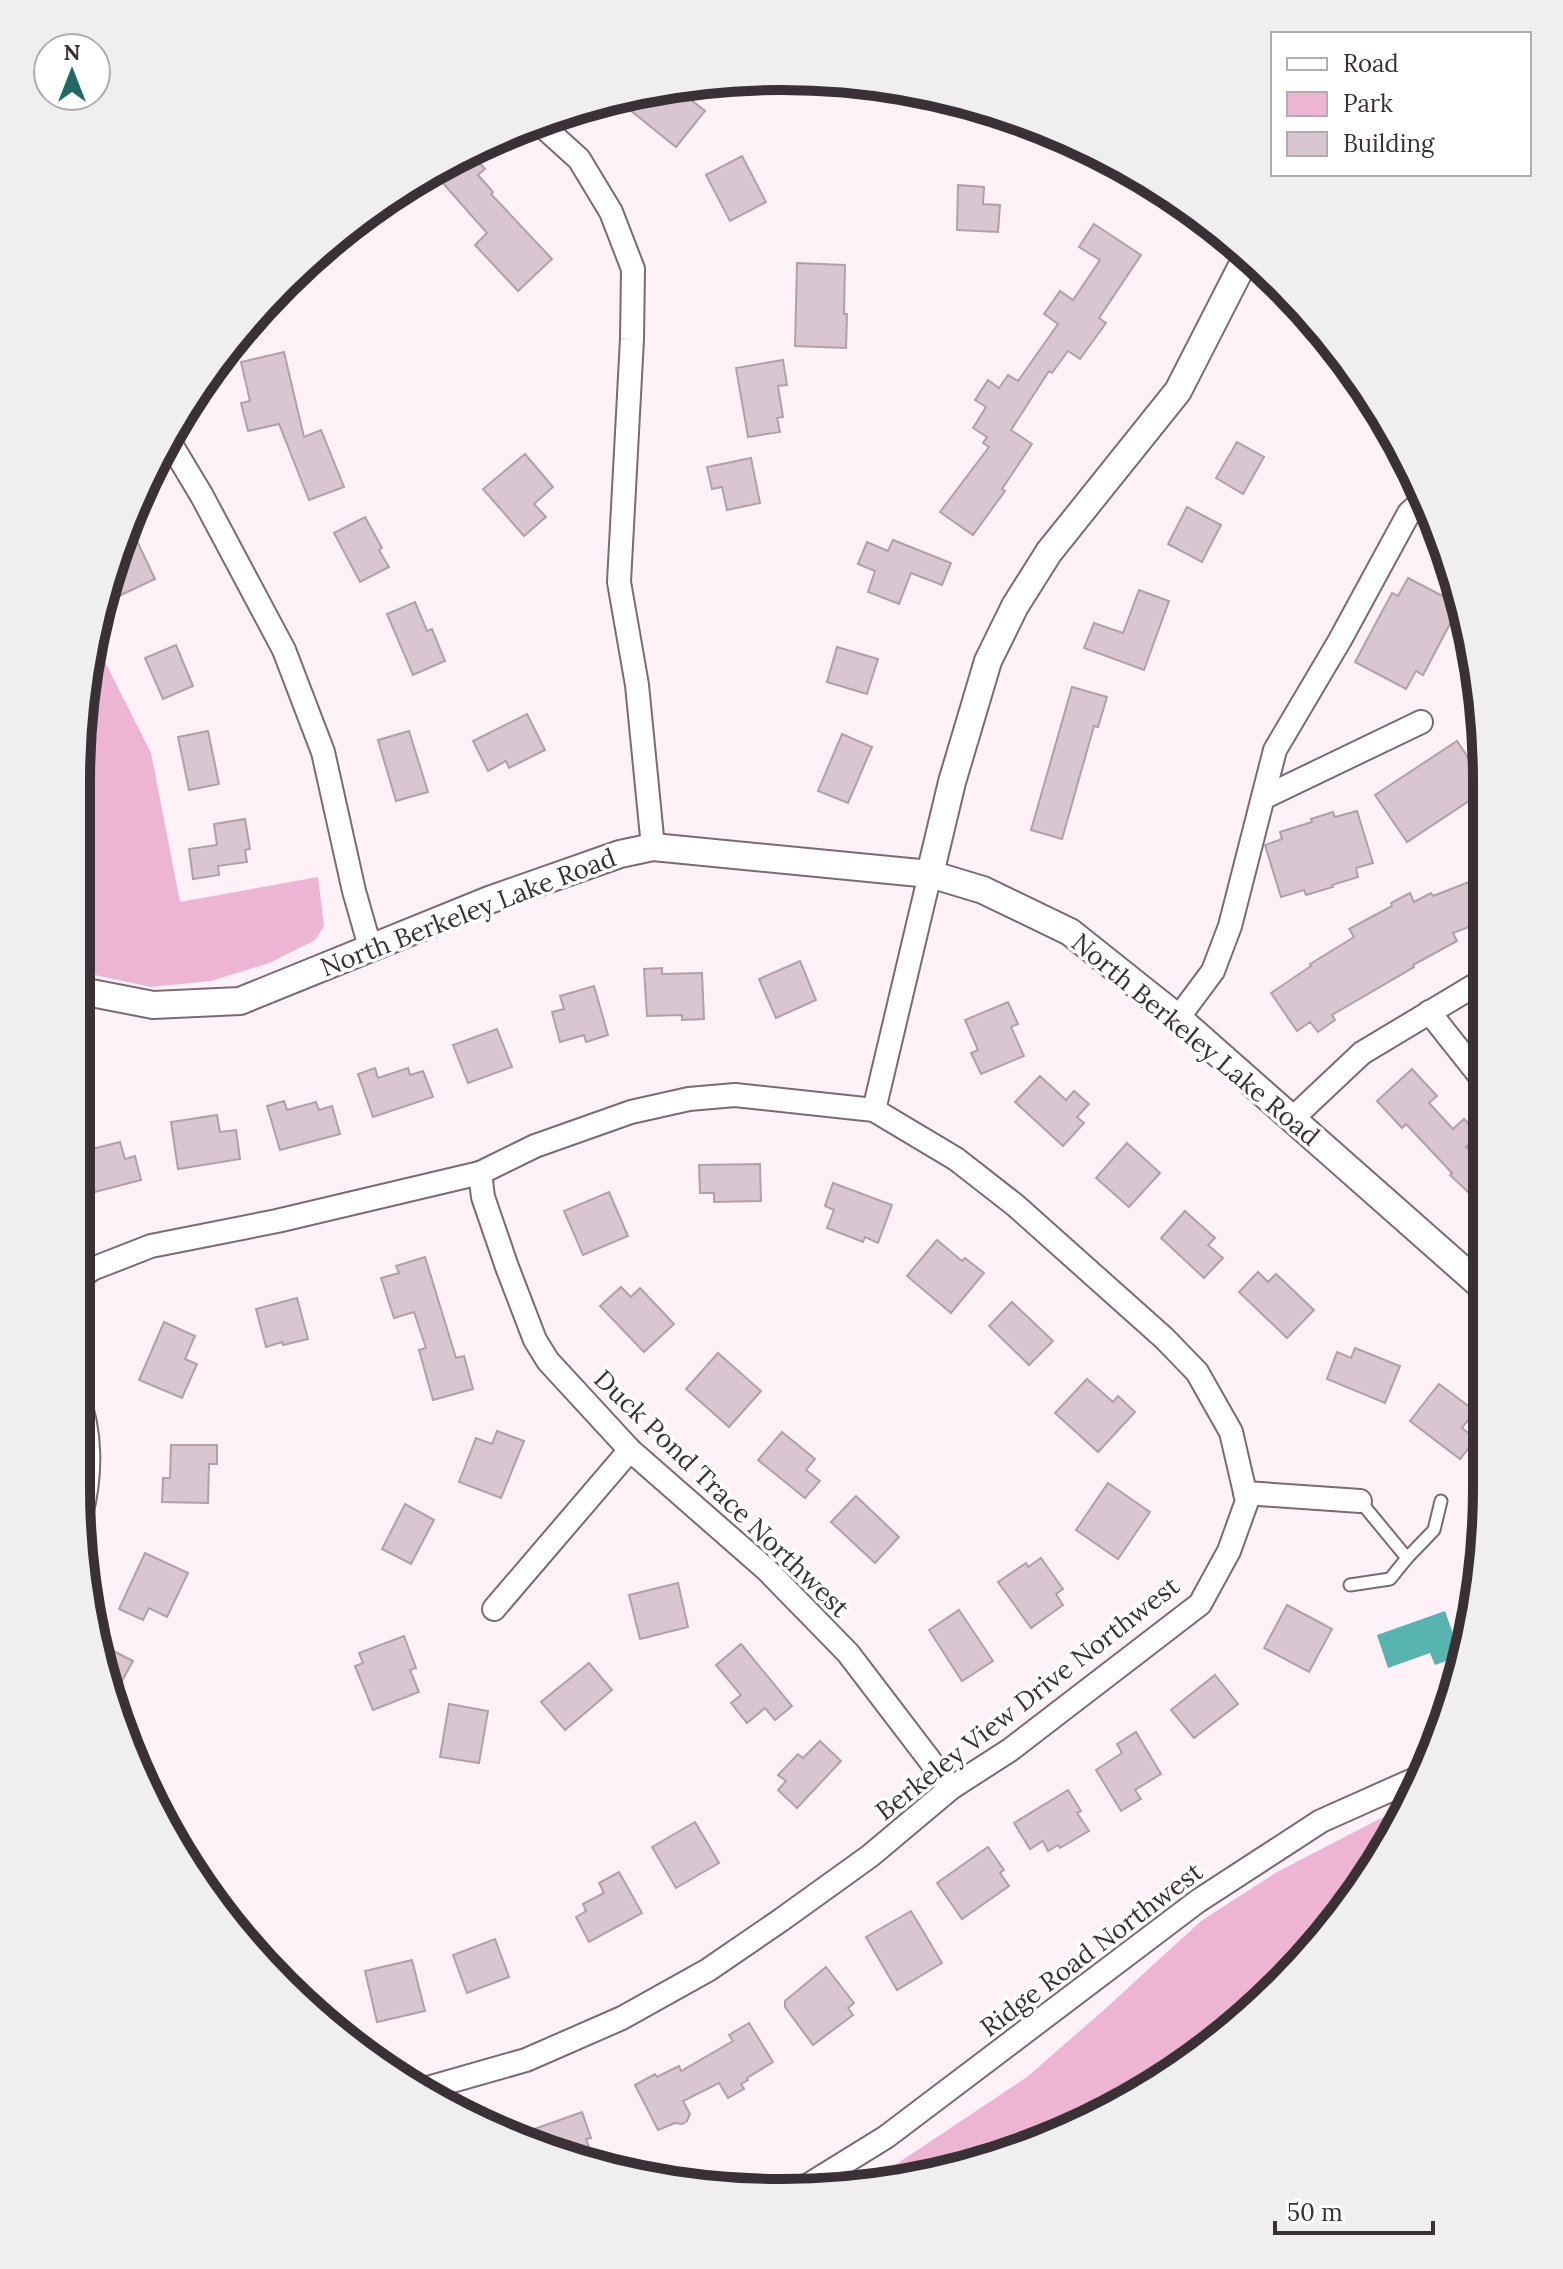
<svg xmlns="http://www.w3.org/2000/svg" width="1563" height="2269" viewBox="0 0 1563 2269" font-family="Lora,serif">
<style>
.green{fill:#edb4d4}
.water{fill:#57b4af}
.building{fill:#d9c6d0;stroke:#b19fa9;stroke-width:2}
.lines{fill:none;stroke-linecap:round;stroke-linejoin:round}
.service-casing{stroke:#7b6a73;stroke-width:15}
.minor-casing{stroke:#7b6a73;stroke-width:26}
.tertiary-casing{stroke:#7b6a73;stroke-width:30}
.service{stroke:#fff;stroke-width:11}
.minor{stroke:#fff;stroke-width:22}
.tertiary{stroke:#fff;stroke-width:26}
.labels{text-anchor:middle;dominant-baseline:central;stroke-width:7;stroke-linejoin:round;paint-order:stroke}
.street-label{font-size:26px;fill:#393135;stroke:#fff}
.rim{fill:none;stroke:#393135;stroke-width:10}
</style>
<rect width="100%" height="100%" fill="#fef2f8"/>
<!-- green -->
<g class="green">
<polygon points="100,652 151,753 180,902 318,877 324,926 315,940 269,963 211,981 151,987 76,971 76,782 88,656"/>
<polygon points="1414,1801 1281,1986 1134,2099 920,2179 868,2183 1027,2077 1105,2009 1201,1921 1277,1872"/>
</g>
<!-- water -->
<polygon class="water" points="1445,1611 1461,1656 1435,1665 1430,1653 1388,1668 1377,1635"/>
<!-- building -->
<g class="building">
<polygon points="675,87 705,111 676,147 625,106 636,92"/>
<polygon points="470,152 485,169 478,175 493,192 491,194 552,259 518,291 475,245 487,233 433,172"/>
<polygon points="742,156 766,202 730,221 706,175"/>
<polygon points="958,185 984,187 983,204 1000,205 998,232 957,230"/>
<polygon points="1094,224 1141,255 1099,318 1106,323 1080,359 1068,351 1052,373 1049,371 1011,430 1032,444 1002,489 1005,491 973,535 940,512 989,447 983,443 987,437 973,428 986,407 975,400 988,380 999,388 1008,375 1018,381 1058,324 1044,314 1060,291 1073,300 1100,260 1079,247"/>
<polygon points="797,263 845,265 844,314 847,314 846,348 795,346"/>
<polygon points="284,352 304,437 321,430 344,487 309,500 279,424 248,431 241,403 250,401 241,362"/>
<polygon points="783,360 787,385 778,386 783,417 777,418 780,432 748,437 736,368"/>
<polygon points="1237,442 1264,457 1243,494 1216,478"/>
<polygon points="525,454 553,487 534,504 546,517 524,536 483,489"/>
<polygon points="751,458 760,503 727,510 722,487 712,489 707,467"/>
<polygon points="1187,507 1221,525 1202,562 1168,544"/>
<polygon points="365,517 382,548 379,550 389,567 360,582 334,533"/>
<polygon points="136,539 155,579 104,603 123,545"/>
<polygon points="893,540 951,563 942,585 911,573 899,604 868,592 875,571 858,564 867,542 888,551"/>
<polygon points="1408,578 1460,605 1423,675 1416,671 1406,689 1355,662 1392,593 1398,596"/>
<polygon points="1139,590 1169,601 1144,670 1084,648 1094,623 1123,633"/>
<polygon points="415,602 427,631 432,629 445,661 413,675 387,614"/>
<polygon points="176,645 193,686 163,699 145,658"/>
<polygon points="837,647 878,659 867,694 827,682"/>
<polygon points="1072,687 1107,697 1098,727 1094,726 1062,839 1031,830"/>
<polygon points="527,714 545,750 509,768 506,761 488,771 473,741"/>
<polygon points="208,731 219,784 189,790 178,737"/>
<polygon points="409,731 428,792 396,801 378,740"/>
<polygon points="842,734 872,747 848,803 818,791"/>
<polygon points="1457,741 1487,786 1487,789 1407,842 1375,795"/>
<polygon points="1357,811 1373,863 1356,868 1358,877 1332,885 1333,887 1306,895 1304,890 1281,897 1265,845 1282,839 1280,832 1312,822 1311,819 1333,812 1335,817"/>
<polygon points="245,819 250,849 245,850 247,862 218,866 219,875 193,879 189,849 217,845 214,824"/>
<polygon points="1487,875 1487,920 1453,933 1457,941 1413,965 1414,967 1332,1015 1335,1020 1318,1032 1310,1022 1297,1031 1271,993 1311,966 1310,964 1354,937 1349,929 1392,906 1391,903 1410,893 1414,902 1431,893 1433,896"/>
<polygon points="800,961 816,1000 776,1018 759,979"/>
<polygon points="662,968 662,974 702,973 704,1019 682,1020 682,1015 647,1016 644,969"/>
<polygon points="594,986 608,1035 586,1042 584,1035 560,1042 552,1012 564,1009 560,996"/>
<polygon points="1008,1002 1018,1024 1011,1027 1024,1056 981,1074 971,1053 978,1050 965,1020"/>
<polygon points="497,1029 512,1067 468,1083 453,1045"/>
<polygon points="375,1068 378,1078 408,1068 410,1075 423,1071 433,1097 373,1117 358,1074"/>
<polygon points="1412,1069 1437,1096 1429,1103 1453,1129 1464,1119 1479,1134 1466,1147 1487,1167 1487,1210 1450,1175 1452,1173 1406,1124 1402,1128 1377,1101"/>
<polygon points="1040,1076 1066,1100 1074,1091 1089,1104 1077,1117 1084,1123 1063,1146 1015,1102"/>
<polygon points="284,1101 287,1110 316,1102 319,1110 332,1106 340,1134 280,1150 267,1106"/>
<polygon points="217,1115 220,1132 236,1130 240,1159 178,1169 171,1122"/>
<polygon points="120,1142 125,1159 135,1156 141,1180 91,1193 80,1152"/>
<polygon points="1127,1143 1160,1173 1129,1207 1096,1178"/>
<polygon points="760,1164 761,1201 714,1202 714,1193 700,1193 699,1165"/>
<polygon points="833,1183 892,1205 878,1243 865,1237 863,1242 827,1228 834,1210 825,1206"/>
<polygon points="609,1192 628,1236 583,1255 564,1211"/>
<polygon points="1185,1211 1215,1238 1208,1245 1223,1258 1204,1278 1161,1238"/>
<polygon points="937,1240 962,1261 965,1258 984,1273 951,1313 907,1276"/>
<polygon points="425,1257 456,1358 464,1356 473,1389 433,1400 419,1350 426,1348 414,1312 394,1318 381,1278 399,1273 396,1266"/>
<polygon points="1258,1272 1268,1282 1276,1274 1314,1310 1287,1338 1239,1292"/>
<polygon points="621,1287 631,1297 640,1288 674,1324 644,1352 600,1306"/>
<polygon points="297,1298 308,1339 283,1345 282,1342 266,1347 256,1309"/>
<polygon points="1012,1302 1053,1341 1029,1365 989,1326"/>
<polygon points="164,1322 195,1336 185,1359 197,1364 182,1398 139,1380"/>
<polygon points="1355,1348 1400,1366 1385,1403 1327,1379 1337,1352 1351,1358"/>
<polygon points="718,1353 761,1391 729,1427 686,1389"/>
<polygon points="1087,1379 1113,1402 1118,1396 1135,1412 1098,1452 1055,1413"/>
<polygon points="1439,1384 1475,1411 1462,1428 1476,1439 1460,1459 1410,1421"/>
<polygon points="497,1431 524,1441 501,1498 459,1482 476,1438 492,1444"/>
<polygon points="782,1432 815,1459 806,1470 820,1481 805,1498 758,1460"/>
<polygon points="171,1445 217,1445 217,1464 209,1464 208,1503 162,1502 163,1478 170,1478"/>
<polygon points="1108,1483 1150,1512 1118,1559 1076,1530"/>
<polygon points="856,1496 899,1537 875,1563 831,1522"/>
<polygon points="405,1504 434,1520 411,1564 382,1549"/>
<polygon points="145,1553 188,1573 167,1617 149,1608 143,1620 119,1609"/>
<polygon points="1041,1558 1063,1589 1056,1594 1063,1605 1031,1628 998,1582 1026,1563 1028,1567"/>
<polygon points="678,1583 688,1627 640,1639 629,1595"/>
<polygon points="1287,1605 1332,1629 1309,1672 1264,1648"/>
<polygon points="959,1610 993,1661 962,1681 929,1630"/>
<polygon points="404,1636 416,1668 410,1670 419,1692 373,1710 355,1666 363,1663 359,1653"/>
<polygon points="741,1644 792,1706 775,1720 765,1708 747,1723 731,1703 741,1695 716,1665"/>
<polygon points="102,1645 133,1661 111,1701"/>
<polygon points="589,1663 612,1690 565,1730 541,1702"/>
<polygon points="1215,1675 1238,1704 1194,1738 1171,1710"/>
<polygon points="449,1704 488,1711 479,1763 440,1757"/>
<polygon points="1136,1732 1161,1774 1135,1790 1141,1799 1121,1811 1096,1770 1122,1753 1117,1744"/>
<polygon points="820,1741 841,1761 797,1808 778,1790 786,1781 778,1775 798,1754 803,1758"/>
<polygon points="1068,1790 1081,1811 1077,1813 1089,1831 1060,1848 1058,1845 1048,1851 1043,1841 1030,1849 1014,1823"/>
<polygon points="695,1822 719,1863 676,1888 652,1847"/>
<polygon points="988,1847 1004,1870 1000,1873 1009,1886 962,1919 937,1883"/>
<polygon points="619,1872 642,1913 589,1942 576,1917 586,1911 583,1904 604,1893 599,1883"/>
<polygon points="911,1911 942,1963 897,1990 866,1937"/>
<polygon points="495,1939 509,1977 467,1993 453,1955"/>
<polygon points="412,1960 425,2011 377,2022 365,1971"/>
<polygon points="826,1967 854,2003 848,2008 853,2015 813,2045 785,2007 785,2001"/>
<polygon points="749,2023 773,2062 747,2078 748,2080 741,2084 744,2089 728,2098 719,2083 683,2101 690,2114 687,2121 682,2124 675,2123 658,2130 635,2085 655,2074 657,2077 679,2066 681,2071 733,2041 729,2035"/>
<polygon points="582,2112 591,2138 586,2139 593,2158 509,2138"/>
</g>
<g class="lines">
<!-- service casing -->
<g class="service-casing">
<g id="service">
<polyline points="1360,1501 1407,1558 1434,1530 1441,1501"/>
<polyline points="1350,1585 1390,1579 1407,1558"/>
</g>
</g>
<!-- minor casing -->
<g class="minor-casing">
<g id="minor">
<polyline points="538,122 579,159 611,212 633,269 632,339 619,582 637,685 653,847"/>
<polyline points="169,441 202,496 284,650 323,752 354,891 370,947"/>
<polyline points="1263,798 1421,722"/>
<polyline points="1429,1012 1487,1085"/>
<polyline points="1178,1018 1213,971 1230,926 1275,750 1340,640 1409,513 1426,498"/>
<polyline points="874,1110 930,874"/>
<polyline points="1293,1118 1362,1053 1487,978"/>
<polyline points="480,1173 483,1197 507,1267 535,1340 548,1361 630,1450 767,1570 848,1653 951,1788"/>
<polyline points="76,1281 92,1269 151,1246 277,1221 480,1173 535,1146 631,1112 689,1099 735,1095 874,1110 956,1159 1015,1205 1164,1338 1197,1372 1231,1432 1247,1501 1229,1551 1200,1604 1010,1750 951,1788 870,1856 781,1920 708,1970 622,2018 526,2060 424,2089"/>
<path d="M76,1393C92,1431 91,1476 81,1515"/>
<polyline points="1245,1493 1360,1501"/>
<polyline points="494,1609 630,1450"/>
<polyline points="805,2187 886,2137 1198,1901 1321,1821 1422,1776"/>
</g>
</g>
<!-- tertiary casing -->
<g class="tertiary-casing">
<g id="tertiary">
<polyline points="930,874 952,782 988,661 1015,606 1049,552 1178,391 1247,256"/>
<polyline points="76,990 153,1005 240,1001 489,900 620,854 653,847 930,874 983,890 1070,932 1178,1018 1487,1291"/>
</g>
</g>
<!-- service -->
<use href="#service" class="service"/>
<!-- minor -->
<use href="#minor" class="minor"/>
<!-- tertiary -->
<use href="#tertiary" class="tertiary"/>
</g>
<g class="labels">
<!-- street labels -->
<g class="street-label">
<text transform="translate(468 912) rotate(-21)">North Berkeley Lake Road</text>
<text transform="translate(1196 1039) rotate(40)">North Berkeley Lake Road</text>
<text transform="translate(722 1493) rotate(44)">Duck Pond Trace Northwest</text>
<text transform="translate(1027 1698) rotate(-38)">Berkeley View Drive Northwest</text>
<text transform="translate(1091 1949) rotate(-37)">Ridge Road Northwest</text>
</g>
</g>
<!-- crop -->
<path d="M0 0H1563V2269H0ZM781 90H782A691 691 0 0 1 1473 781V1488A691 691 0 0 1 782 2179H781A691 691 0 0 1 90 1488V781A691 691 0 0 1 781 90Z" fill="#efefef" fill-rule="evenodd"/>
<path class="rim" d="M781 90H782A691 691 0 0 1 1473 781V1488A691 691 0 0 1 782 2179H781A691 691 0 0 1 90 1488V781A691 691 0 0 1 781 90Z"/>
<!-- legend -->
<rect x="1271" y="32" width="260" height="144" fill="#ffffff" stroke="#b0adae" stroke-width="2"/>
<rect x="1287" y="58" width="40" height="12" fill="#ffffff" stroke="#b0adae" stroke-width="2"/>
<text x="1343" y="72" font-size="24" fill="#393135">Road</text>
<rect x="1287" y="92" width="40" height="24" fill="#edb4d4" stroke="#b0adae" stroke-width="2"/>
<text x="1343" y="112" font-size="24" fill="#393135">Park</text>
<rect x="1287" y="132" width="40" height="24" fill="#d9c6d0" stroke="#b0adae" stroke-width="2"/>
<text x="1343" y="152" font-size="24" fill="#393135">Building</text>
<!-- north arrow -->
<g transform="translate(72 72)"><circle r="38" fill="#ffffff" stroke="#b0adae" stroke-width="2"/>
<path d="M0-6L14 30L0 20L-14 30Z" fill="#1f6a67"/>
<text y="-12" font-size="22" font-weight="bold" text-anchor="middle" fill="#393135">N</text>
</g>
<!-- scale -->
<path d="M1275 2221v12h158v-12" fill="none" stroke="#393135" stroke-width="4"/>
<text x="1287" y="2221" font-size="24" fill="#393135" stroke="#ffffff" stroke-width="6" paint-order="stroke">50 m</text>
</svg>
